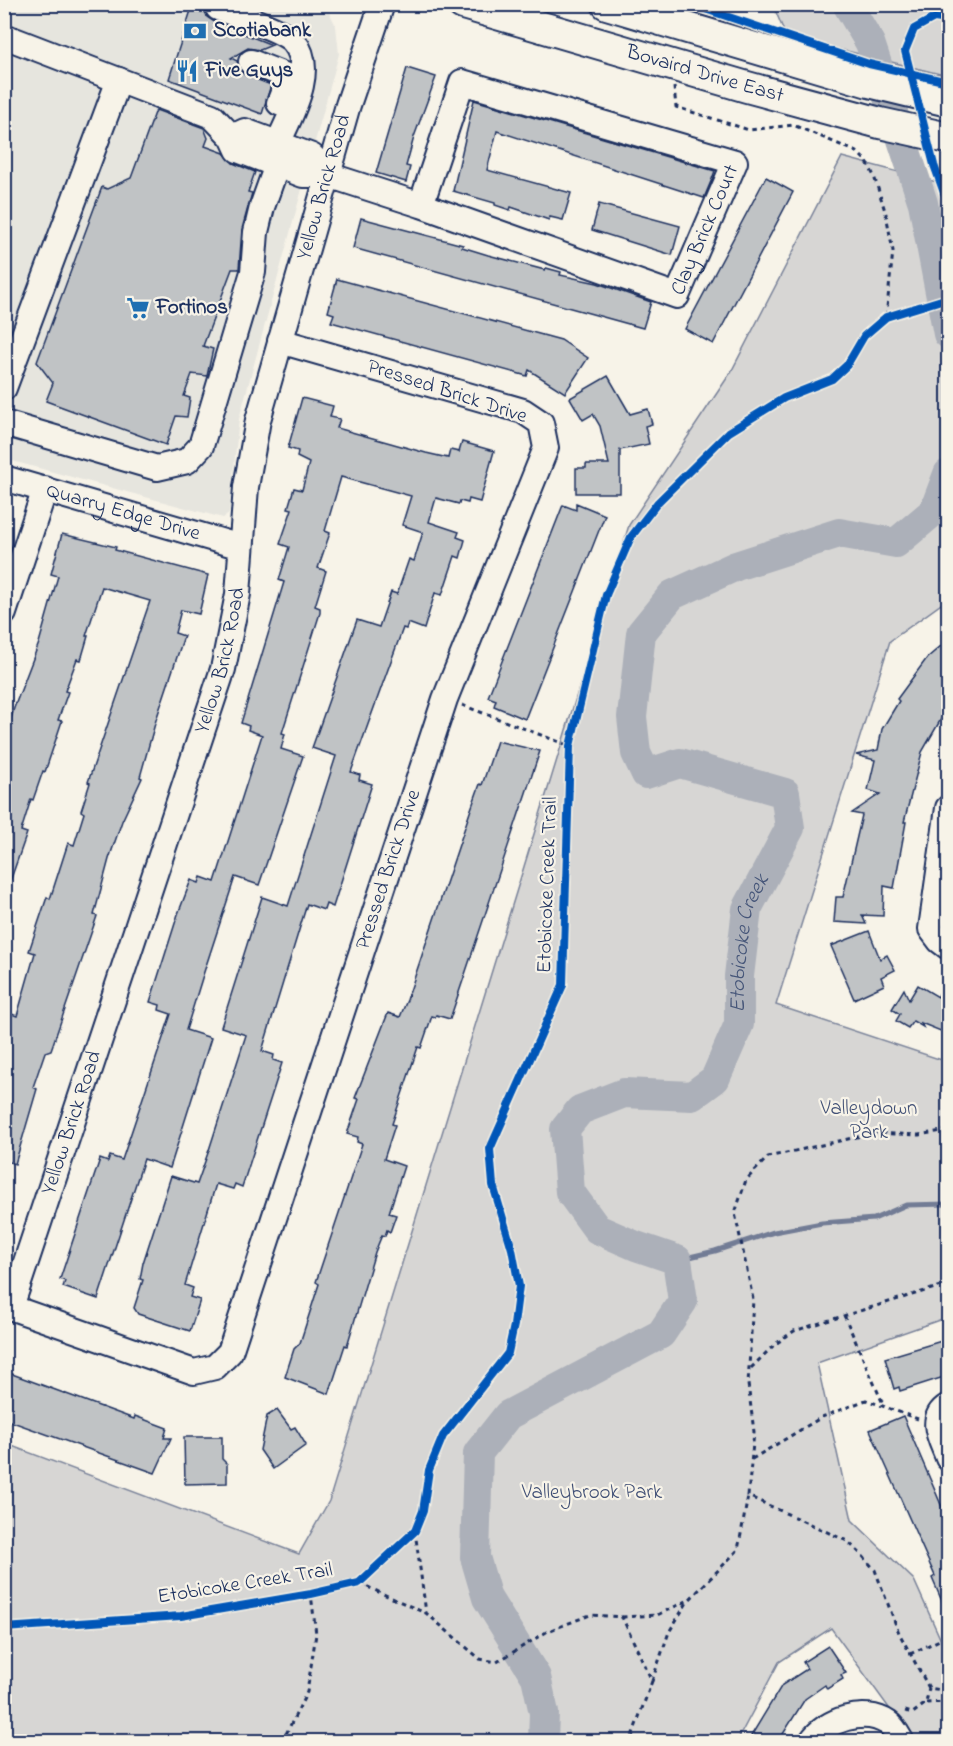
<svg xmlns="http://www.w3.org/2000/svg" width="953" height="1746" viewBox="0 0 953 1746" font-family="'Indie Flower',sans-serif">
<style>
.built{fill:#e6e5de}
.green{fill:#d7d6d4;stroke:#798299;stroke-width:1.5}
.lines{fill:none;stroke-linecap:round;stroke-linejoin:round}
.stream{stroke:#727c95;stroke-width:5}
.river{stroke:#acb0b9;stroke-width:30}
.building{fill:#c0c3c5;stroke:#1b2f5e;stroke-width:1.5}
.minor-casing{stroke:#1b2f5e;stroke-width:28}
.major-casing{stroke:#1b2f5e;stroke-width:34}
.path{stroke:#1b2f5e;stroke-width:3;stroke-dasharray:4.5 4.5;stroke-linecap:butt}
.minor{stroke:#f7f3e8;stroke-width:24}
.major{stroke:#f7f3e8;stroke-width:30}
.cycleway-casing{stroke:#f7f3e8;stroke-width:11}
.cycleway{stroke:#0057b8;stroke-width:8}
.labels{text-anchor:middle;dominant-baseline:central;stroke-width:4.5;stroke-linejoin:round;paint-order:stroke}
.poi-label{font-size:21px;font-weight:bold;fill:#1b2f5e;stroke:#f7f3e8;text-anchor:start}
.street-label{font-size:21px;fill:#1b2f5e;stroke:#f7f3e8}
.park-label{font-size:21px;fill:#415076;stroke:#f7f3e8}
.water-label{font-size:22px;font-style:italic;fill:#465679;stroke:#f7f3e8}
</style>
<rect width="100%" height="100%" fill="#f7f3e8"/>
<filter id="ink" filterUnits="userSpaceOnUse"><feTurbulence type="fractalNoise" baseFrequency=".0167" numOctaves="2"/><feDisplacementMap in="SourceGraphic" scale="12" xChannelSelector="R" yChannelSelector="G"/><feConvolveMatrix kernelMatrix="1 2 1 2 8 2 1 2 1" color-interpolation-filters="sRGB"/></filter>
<g filter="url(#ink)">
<!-- built -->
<polygon class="built" points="325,4 336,26 339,54 239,419 229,514 223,518 5,459 4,5"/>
<!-- green -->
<g class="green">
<polygon points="773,5 948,5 948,76 786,36"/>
<polygon points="842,157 948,185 948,599 890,641 776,1005 948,1062 948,1317 817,1363 852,1520 914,1580 948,1656 948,1741 913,1741 831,1628 779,1662 737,1741 5,1741 4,1443 299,1554 329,1501 629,525 731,372"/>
</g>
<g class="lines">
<!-- stream -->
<polyline class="stream" points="677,1260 715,1251 774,1232 822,1223 874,1219 906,1205 948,1204"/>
<!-- river -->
<g class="river">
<polyline points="847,4 870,43 923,203 948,334"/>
<path id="s1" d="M543,1742L544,1713L536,1677L487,1598L475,1557L478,1453L508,1415L661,1334L683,1301L677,1260L636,1246L597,1229L570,1192L565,1129L580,1110L624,1093L692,1096L715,1079L739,1024V976L747,909L790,828L785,793L680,763L646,774L636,753L632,717L641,633L672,595L736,566L839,533L896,543L934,511L948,474"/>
</g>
</g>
<!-- building -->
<g class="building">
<polygon points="193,4 204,4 207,17 213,21 272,45 260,50 248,48 231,58 237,61 240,70 245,75 271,85 262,114 169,79"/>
<polygon points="407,68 436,77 414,137 406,166 410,167 406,182 376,173"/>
<polygon points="474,100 715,171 712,179 704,198 497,131 487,170 571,193 563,220 550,217 549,220 511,207 510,210 495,205 495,203 453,191"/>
<polygon points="156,110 204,128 208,138 205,146 224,153 233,163 255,172 248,192 252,193 242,229 239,269 232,269 203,346 213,349 207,376 192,374 184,396 190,398 187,417 176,416 166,445 46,401 53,383 37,362 102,187 107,189 131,178"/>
<polygon points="766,177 793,192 713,344 685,329"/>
<polygon points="599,204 680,226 672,255 592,230"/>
<polygon points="361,218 463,245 462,247 488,255 545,270 546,268 561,272 560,275 597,283 651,302 643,328 353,248"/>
<polygon points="337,279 561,340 588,358 565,393 529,370 527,376 331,322 334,314 328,312"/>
<polygon points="608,376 630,414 648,409 652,424 645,426 649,444 620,450 620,493 576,493 576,468 586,468 586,464 609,464 600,426 593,414 583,420 570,398"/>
<polygon points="302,398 333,406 330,417 340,419 337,428 426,453 448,458 450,450 459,452 462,442 494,451 480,502 469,499 468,503 460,501 459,504 436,498 429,522 459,532 457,537 465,540 460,558 455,556 442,595 435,593 424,629 408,623 406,629 403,628 371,716 351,772 360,775 359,780 372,784 333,907 326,904 324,910 307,904 262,1051 274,1055 273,1060 282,1063 242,1187 235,1184 233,1189 216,1184 185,1285 193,1288 190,1297 200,1300 190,1331 138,1314 134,1308 143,1280 140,1279 143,1263 171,1176 197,1184 209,1150 246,1035 221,1027 262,897 288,906 336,756 312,748 357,620 379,627 391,592 397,594 409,559 414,561 423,532 402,525 411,496 341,477 325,531 330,533 318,568 326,571 315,606 320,608 320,613 282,733 285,734 281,749 303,756 259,885 235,877 203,975 186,1030 211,1038 170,1168 144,1159 98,1299 63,1287 65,1281 60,1279 100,1159 108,1162 110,1156 122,1160 171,1014 159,1010 160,1005 150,1002 178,914 191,880 199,883 201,877 215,882 262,735 248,730 249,726 241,723 284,582 279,580 289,547 280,544 292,509 288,508 294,488 302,490 309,463 297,457 298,451 288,448"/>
<polygon points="576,503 605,515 525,719 494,706 496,700 488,697 563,505 576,510"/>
<polygon points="62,534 116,547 115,550 208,575 199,614 181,610 175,633 184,636 156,720 140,777 142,778 122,821 109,859 94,915 97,916 51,1050 45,1052 33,1087 37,1089 15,1164 4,1160 4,1028 9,1013 17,1016 35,953 29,951 47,897 50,899 68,843 74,845 84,813 81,811 90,783 88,782 150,601 102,587 86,636 88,636 81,660 77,659 65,691 68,692 58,720 62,721 45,772 43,771 33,800 31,799 21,831 27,833 7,890 4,889 4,743 14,708 39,643 58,576 51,574"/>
<polygon points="948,640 948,707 922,752 904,822 906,822 894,888 884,886 883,916 862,915 866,924 834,922 836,897 843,897 862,815 852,813 880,794 868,790 875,760 856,755 878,750 882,729 899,701 897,699 927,658"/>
<polygon points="497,741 540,751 450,1019 436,1015 435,1017 432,1016 421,1048 418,1047 392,1124 395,1125 384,1159 404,1166 389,1213 396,1215 390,1232 387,1230 385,1236 382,1235 375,1252 347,1346 345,1345 329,1394 285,1377 294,1349 300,1343 319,1284 316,1282 362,1144 357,1142 358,1137 347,1134 359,1099 355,1098 388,1013 400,1017 407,1000 470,812 480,784 482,785"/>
<polygon points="869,931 880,959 887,955 895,970 881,977 884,985 854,999 831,946"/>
<polygon points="947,973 948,1034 921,1023 923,1027 913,1021 908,1028 896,1021 900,1014 892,1009 904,989 909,1000 918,985 938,997"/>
<polygon points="948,1339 948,1373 944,1375 944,1377 900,1391 899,1387 894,1389 885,1358"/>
<polygon points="4,1371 134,1419 135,1416 167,1428 164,1438 171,1438 155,1473 4,1419"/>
<polygon points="277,1410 291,1429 295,1427 306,1445 273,1469 260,1450 267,1416"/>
<polygon points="903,1416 948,1521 948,1615 932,1578 935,1576 870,1430"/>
<polygon points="184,1437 222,1437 222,1459 227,1464 227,1483 185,1484"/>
<polygon points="828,1646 846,1673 841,1675 843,1679 827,1689 825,1685 805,1699 778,1742 761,1742 751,1736 782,1685 807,1669 803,1662"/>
</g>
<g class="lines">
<!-- minor casing -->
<g class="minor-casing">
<g id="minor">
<path d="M218,8C234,14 284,30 294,42C317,70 290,116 278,143"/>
<path id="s2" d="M4,36L212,116L232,137L238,150L303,175H328L421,205L677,296L735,162L462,82L421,205"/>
<polyline points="251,62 289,77 279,103"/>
<polyline points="232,137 245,131 312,156 328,175"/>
<polyline points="4,388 119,80"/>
<polyline points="4,423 157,468 187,461 201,446 253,272 256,232 262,207 277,165"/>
<path id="s3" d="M4,478L241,547"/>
<polyline points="4,613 45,489"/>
<polyline points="948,808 931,929 940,941 948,947"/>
<path id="s4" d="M4,1305L194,1372L215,1367L230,1352L445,699L546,448L541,423L523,411L280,341"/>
<path id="s5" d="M11,1307L223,669L238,594L246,487L258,420L348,105L382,4"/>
<path d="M948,1406C927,1419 942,1441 948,1458"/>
<path d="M811,1742C825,1720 865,1707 888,1723C894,1727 898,1735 902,1742"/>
</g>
</g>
<!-- major casing -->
<g class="major-casing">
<g id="major">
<path id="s6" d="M463,4L747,87L880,123L948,138"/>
<polyline points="607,4 869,82 948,101"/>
</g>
</g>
<!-- path -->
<g class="path">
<polyline points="674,87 676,107 749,130 793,125 857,152 867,162 874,176 886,214 893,251 886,317"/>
<polyline points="462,705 570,746"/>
<polyline points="948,1130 919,1135 875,1133 768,1157 746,1180 735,1213 753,1299 748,1384 754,1432 748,1496 847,1541 861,1554 875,1570 899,1633 929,1688 948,1691"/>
<polyline points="844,1315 884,1406"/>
<polyline points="751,1368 774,1345 794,1331 948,1284"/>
<polyline points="752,1459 822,1417 866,1400 918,1419"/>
<polyline points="415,1531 426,1613 480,1659 497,1662 548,1631 590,1615 622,1617 652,1681 630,1742"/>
<polyline points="359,1583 425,1613"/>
<polyline points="622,1617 657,1615 689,1600 738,1550 748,1496"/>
<polyline points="910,1654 948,1636"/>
<polyline points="652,1681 669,1632 688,1601"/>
<polyline points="926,1703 948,1702"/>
<polyline points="905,1711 913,1713 926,1703 929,1688"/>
<polyline points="282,1742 307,1692 316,1634 311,1594"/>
</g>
<!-- minor -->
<use href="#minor" class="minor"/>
<!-- major -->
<use href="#major" class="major"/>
<!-- cycleway casing -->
<g class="cycleway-casing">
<g id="cycleway">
<polyline points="690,4 869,64 948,82"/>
<polyline points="948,20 934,18 914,29 905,51 934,165 948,204"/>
<polyline points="4,1628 181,1616 311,1594 359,1583 415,1531 423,1511 429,1470 443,1436 508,1353 514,1325 519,1286 512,1249 493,1185 490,1149 563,985 570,746 606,595 631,537 658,502 729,432 784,398 832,379 847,365 864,336 886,317 948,298"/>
</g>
</g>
<!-- cycleway -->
<use href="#cycleway" class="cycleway"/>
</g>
</g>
<!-- icons -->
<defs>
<g id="bank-bare" transform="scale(1.8)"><path d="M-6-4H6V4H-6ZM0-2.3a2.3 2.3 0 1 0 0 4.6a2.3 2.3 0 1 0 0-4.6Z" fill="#1f6fb2" stroke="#f7f3e8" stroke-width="2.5" paint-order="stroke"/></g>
<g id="restaurant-bare" transform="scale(1.8)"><path d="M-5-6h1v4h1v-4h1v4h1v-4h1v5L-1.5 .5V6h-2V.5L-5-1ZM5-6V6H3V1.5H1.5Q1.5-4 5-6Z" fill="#1f6fb2" stroke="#f7f3e8" stroke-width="2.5" paint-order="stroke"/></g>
<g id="supermarket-bare" transform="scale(1.8)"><path d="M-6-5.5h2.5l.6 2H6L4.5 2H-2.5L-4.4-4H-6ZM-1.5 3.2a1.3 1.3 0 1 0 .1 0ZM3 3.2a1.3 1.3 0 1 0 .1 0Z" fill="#1f6fb2" stroke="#f7f3e8" stroke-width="2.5" paint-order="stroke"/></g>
</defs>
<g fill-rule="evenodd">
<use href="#bank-bare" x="195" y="31"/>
<use href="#restaurant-bare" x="187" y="71"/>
<use href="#supermarket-bare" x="138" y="308"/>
</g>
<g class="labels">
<!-- poi labels -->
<g class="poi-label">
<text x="213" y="31">Scotiabank</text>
<text x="205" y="71">Five Guys</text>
<text x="156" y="308">Fortinos</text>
</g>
<!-- street labels -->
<g class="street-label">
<text stroke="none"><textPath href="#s6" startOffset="252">Bovaird Drive East</textPath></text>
<text stroke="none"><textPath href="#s5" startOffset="1166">Yellow Brick Road</textPath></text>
<text stroke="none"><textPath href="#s2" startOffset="802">Clay Brick Court</textPath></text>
<text transform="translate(447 392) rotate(18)">Pressed Brick Drive</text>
<text stroke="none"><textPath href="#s3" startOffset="124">Quarry Edge Drive</textPath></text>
<text stroke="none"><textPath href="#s5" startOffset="680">Yellow Brick Road</textPath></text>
<text stroke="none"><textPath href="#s4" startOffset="752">Pressed Brick Drive</textPath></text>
<text transform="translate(548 885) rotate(-88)">Etobicoke Creek Trail</text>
<text stroke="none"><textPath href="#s5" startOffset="194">Yellow Brick Road</textPath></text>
<text transform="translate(245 1584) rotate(-9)">Etobicoke Creek Trail</text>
</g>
<!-- park labels -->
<g class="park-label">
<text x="869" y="1109">Valleydown<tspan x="869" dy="24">Park</tspan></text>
<text x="592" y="1493">Valleybrook Park</text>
</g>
<!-- water labels -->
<g class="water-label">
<text stroke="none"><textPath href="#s1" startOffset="1113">Etobicoke Creek</textPath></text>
</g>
</g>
<!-- margin -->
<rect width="953" height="1746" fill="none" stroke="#f7f3e8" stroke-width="24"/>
<rect x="12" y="12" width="929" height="1722" fill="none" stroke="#1b2f5e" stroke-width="2" filter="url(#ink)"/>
</svg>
